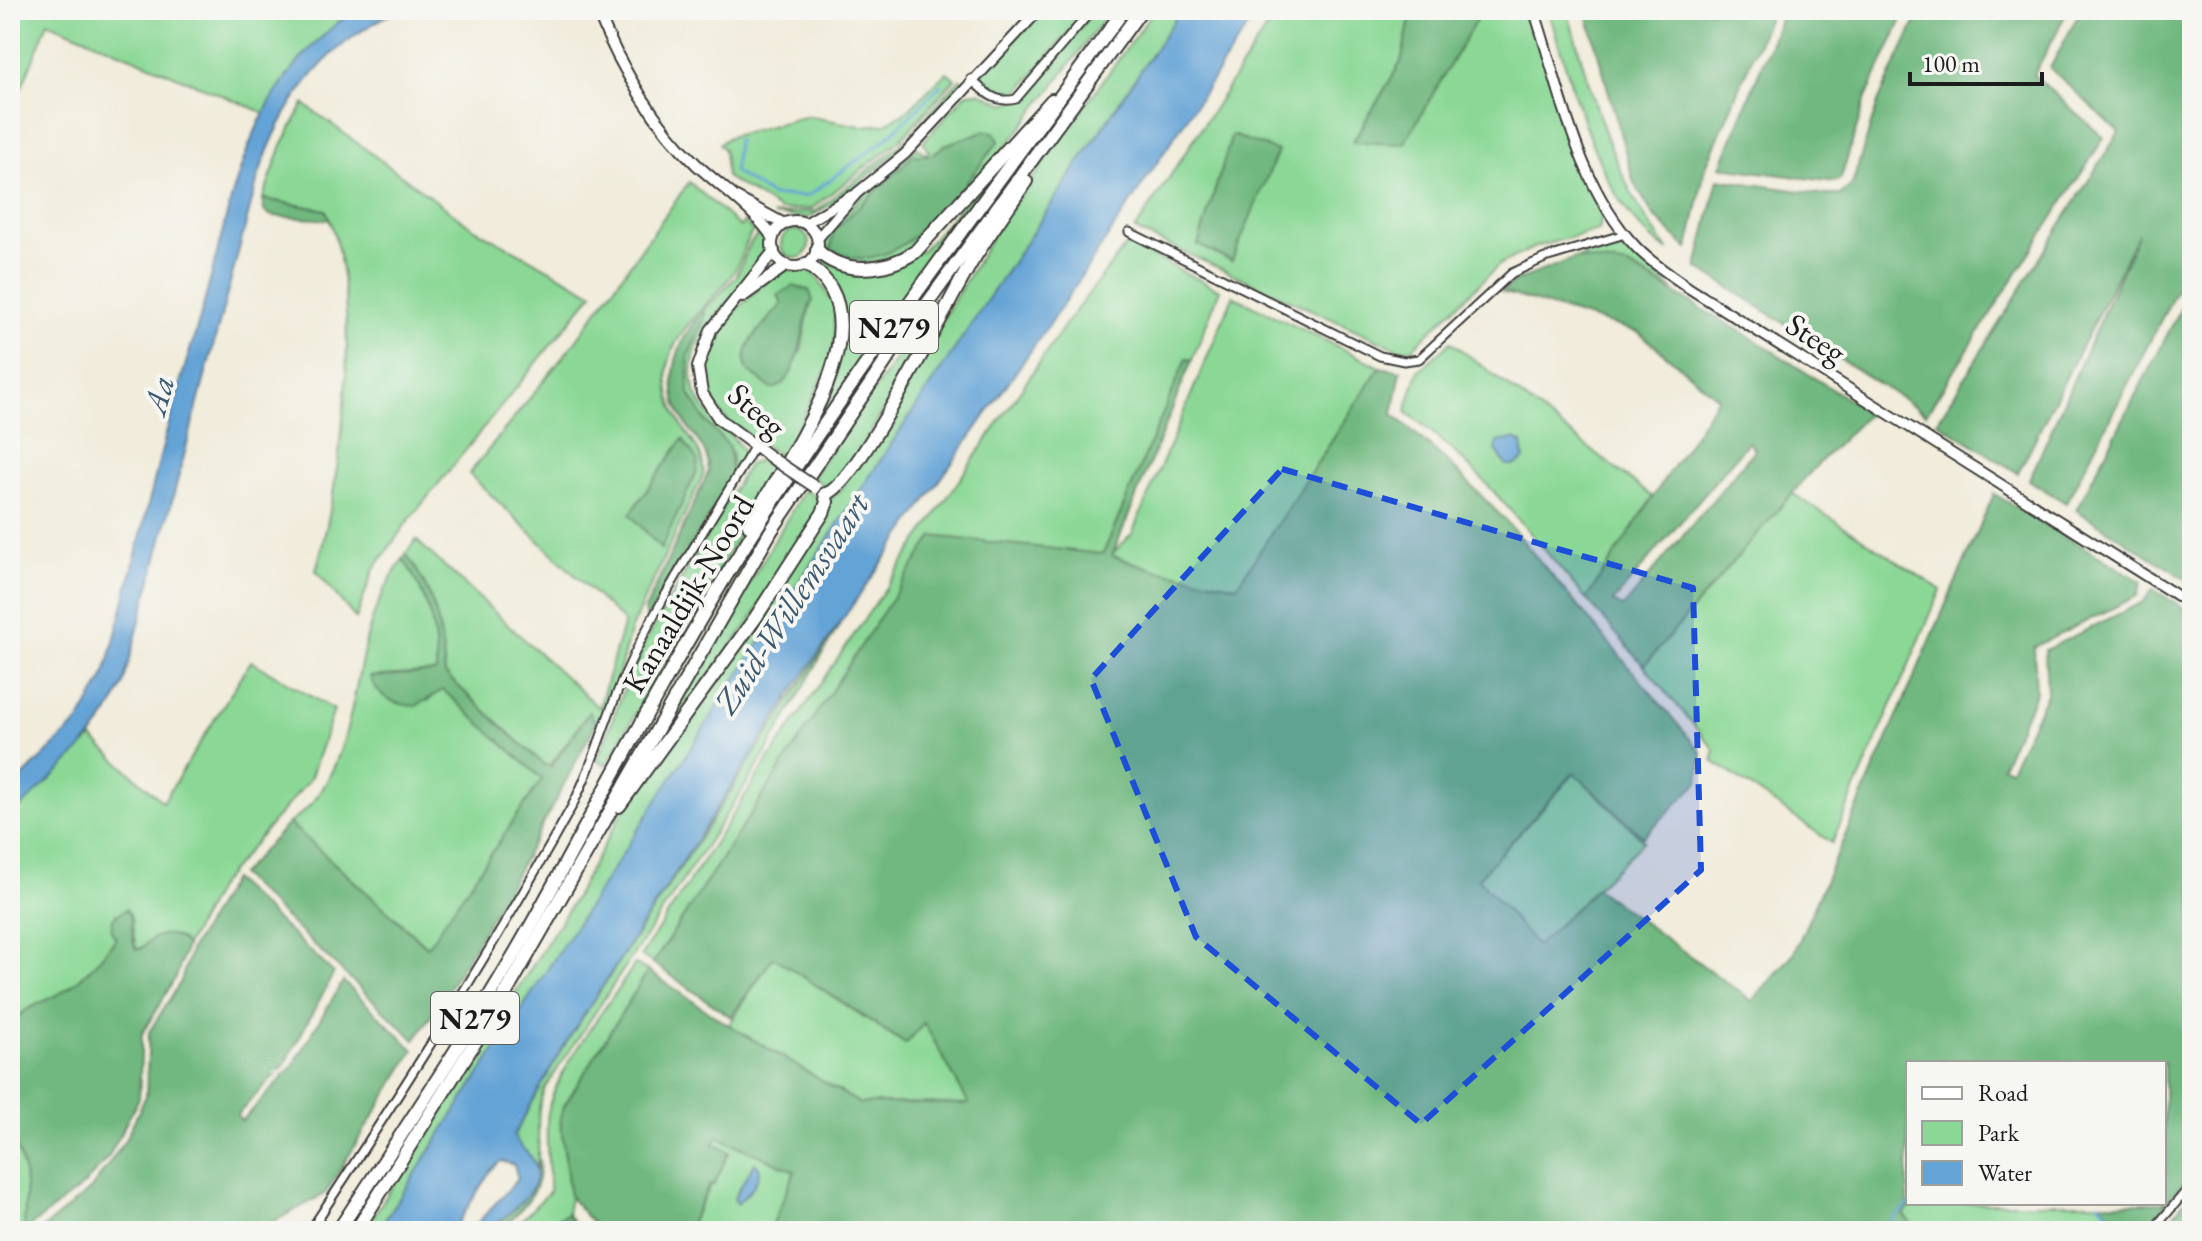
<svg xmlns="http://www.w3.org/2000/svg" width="2202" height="1241" viewBox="0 0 2202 1241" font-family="'EB Garamond',serif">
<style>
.green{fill:#8bd896;stroke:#547a59;stroke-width:2;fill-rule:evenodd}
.forest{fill:#70b87f;stroke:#466a4e;stroke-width:2;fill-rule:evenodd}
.water{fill:#63a3d6;stroke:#406079;stroke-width:2}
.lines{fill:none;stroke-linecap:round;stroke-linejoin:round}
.stream{stroke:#63a3d6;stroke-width:3}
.minor-casing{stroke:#3c3b39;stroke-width:11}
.tertiary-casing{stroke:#3c3b39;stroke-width:13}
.secondary-casing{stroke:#3c3b39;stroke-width:14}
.trunk-casing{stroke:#3c3b39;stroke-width:16}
.minor{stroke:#fff;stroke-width:7}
.tertiary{stroke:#fff;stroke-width:9}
.secondary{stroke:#fff;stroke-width:10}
.trunk{stroke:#fff;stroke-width:12}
.secondary-bridge-casing{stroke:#3c3b39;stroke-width:14;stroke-linecap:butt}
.secondary-bridge{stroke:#fff;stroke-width:10}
.marked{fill:#1d4ed8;fill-opacity:0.2;stroke:#1d4ed8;stroke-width:6;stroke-dasharray:16 10;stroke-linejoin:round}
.labels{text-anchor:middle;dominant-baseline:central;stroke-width:8;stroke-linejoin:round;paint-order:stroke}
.shield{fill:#f6f6f2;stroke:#5d5d5c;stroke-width:2}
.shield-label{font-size:30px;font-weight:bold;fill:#1c1c1c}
.street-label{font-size:32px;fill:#1c1c1c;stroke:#f6f6f2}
.water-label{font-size:34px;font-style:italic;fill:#3c5970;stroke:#f6f6f2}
</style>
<rect width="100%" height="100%" fill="#f6f6f2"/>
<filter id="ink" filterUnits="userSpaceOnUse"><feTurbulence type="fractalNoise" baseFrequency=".0125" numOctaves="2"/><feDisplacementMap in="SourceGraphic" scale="16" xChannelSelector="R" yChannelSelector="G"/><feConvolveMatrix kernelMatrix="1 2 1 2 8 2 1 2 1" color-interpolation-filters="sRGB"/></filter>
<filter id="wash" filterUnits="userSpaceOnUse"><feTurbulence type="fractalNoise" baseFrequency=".006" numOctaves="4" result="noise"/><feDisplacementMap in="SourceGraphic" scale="32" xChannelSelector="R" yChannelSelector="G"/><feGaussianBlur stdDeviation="1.8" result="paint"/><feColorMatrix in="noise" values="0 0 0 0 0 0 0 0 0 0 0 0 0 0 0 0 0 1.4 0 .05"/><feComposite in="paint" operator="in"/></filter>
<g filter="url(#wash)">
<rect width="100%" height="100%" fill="#f1ecdb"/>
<!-- green -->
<g class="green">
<path d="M10,10H354C315,39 286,71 264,113L48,22L18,97L10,94Z"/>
<path d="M1045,10H1087L1017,94C1004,101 995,95 984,87L981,77L988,65Z"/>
<path d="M1095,10H1111L1014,137L912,250L874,264L840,260L823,248V236L869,189L917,148L926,154L929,152L923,142L967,93L979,92L1005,104L1022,98ZM984,131L998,142C966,181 893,289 831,248L834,230L914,155H932L945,145Z"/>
<polygon points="1154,10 1181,10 777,616 378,1231 364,1231 569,908 628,802 830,499 841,490 999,225"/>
<path d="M1278,10H1412L1401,62L1353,141L1403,144L1482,10H1528L1578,161L1603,212L1599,230L1535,247L1500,264L1412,349H1398L1135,230ZM1232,135V261H1231L1198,245Z"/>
<path d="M1548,10H1567C1594,98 1611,178 1669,251C1599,211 1573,83 1548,10Z"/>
<polygon points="947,72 955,79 900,140 811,209 780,210 726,177 724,150 719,144 729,137 807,116 861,126 886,124 908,110"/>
<polygon points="960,79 964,82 914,139 837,201 808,218 773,215 816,211 904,142"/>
<path d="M304,104L473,228L593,293L405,525L373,571L356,619L316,571C342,473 365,306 326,210L263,199L282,145Z"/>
<path d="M1016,144L782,474C816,407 880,329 814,262L818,257L848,269L922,251Z"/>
<path d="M689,182L740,227L744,221L753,231C743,245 742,262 732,275C697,320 647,346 676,414C685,437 706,449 703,475L631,628L606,721L596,723L589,712L548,768L445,674C442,628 434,591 406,554L416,540L599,708L624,622L469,474L575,342ZM683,440L697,471L661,548L630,514Z"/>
<path d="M762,229C790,273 675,317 694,388C702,418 730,427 743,451L742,462L732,480V454L697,409L689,393L688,356L705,318L704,310L736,277L750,244Z"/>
<circle cx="795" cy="244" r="14"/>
<polygon points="981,239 918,355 840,481 826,487 812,477"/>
<polygon points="1127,244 1220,290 1192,360 1186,359 1104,554 752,814 653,963 641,956 761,771 1067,322"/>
<path d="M1604,248C1637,248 1652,270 1674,291L1628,266L1577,258Z"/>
<path d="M786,270H809L816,275L834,304L835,353L783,458C767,446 748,437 732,424C664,368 734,311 777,272ZM782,300L810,304L801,351L783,383L772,389L748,370L749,344L782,304Z"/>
<polygon points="1233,296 1380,367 1237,586 1156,570 1111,555 1132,534"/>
<path d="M1451,342L1654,498L1586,599C1530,534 1476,462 1406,412L1418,371Z"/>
<polygon points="760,460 776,471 606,765 597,761 636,657 748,465"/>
<polygon points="804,490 820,499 820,508 754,615 636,778"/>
<polygon points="1792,493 1941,590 1832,843 1713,761 1714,749 1644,666"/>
<path d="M403,559C427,593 438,631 436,673L371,677L427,701L443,689L542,779L428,947L289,823C351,783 351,690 370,626C377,603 389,579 403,559Z"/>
<path d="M840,624L757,768L545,1088C532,1117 543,1143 536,1172C532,1156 517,1149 514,1135L562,1049Z"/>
<path d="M251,661L334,710L310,779L219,885L186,946L181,939L136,949L130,914H116L111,930L116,939C100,958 85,979 63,992C41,1005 28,1004 10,1025V817L92,738L163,802Z"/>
<polygon points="1575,773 1644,841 1537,946 1478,878"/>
<polygon points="773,957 905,1044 924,1022 969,1104 859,1103 729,1025"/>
<path d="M635,964L648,971L564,1106L560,1118L570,1197L567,1214L534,1231H511L549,1192C550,1166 544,1139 548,1112C555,1070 611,1002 635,964Z"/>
<path d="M10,1137C30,1164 25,1199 24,1231H10Z"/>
<polygon points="717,1137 795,1171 770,1231 686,1231 729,1153 714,1144"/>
<polygon points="1914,1203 2100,1203 2125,1231 1918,1231 1903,1214"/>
</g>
<!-- forest -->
<g class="forest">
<polygon points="1412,10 1482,10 1404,144 1353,142 1401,62"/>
<polygon points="1586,10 1772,10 1705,169 1688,249 1654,216 1634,183"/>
<polygon points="1784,10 1895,10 1905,13 1866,98 1841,178 1835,182 1721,167"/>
<polygon points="1921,10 2068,10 2034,75 2104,138 1926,414 1697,267 1718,179 1827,195 1840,195 1852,185 1878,102"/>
<polygon points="2081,10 2192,10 2192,260 2066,503 2029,480 2138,234 2018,473 1937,422 2119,132 2050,68"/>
<path d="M984,131L994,132L999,141C964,183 897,290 831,249L834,230L914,155H932L945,145Z"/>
<polygon points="1232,135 1278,151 1232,261 1198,245"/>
<polygon points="263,199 326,210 330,220 272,216 264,211"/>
<path d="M1575,258L1628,266L1757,341L1869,413L1814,468L1644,666L1586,599L1718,398L1638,332L1502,292L1513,282ZM1748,442L1755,450L1623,607L1613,602Z"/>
<path d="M793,286L809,290L813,301C802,311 803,384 772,389L747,370C738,342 767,324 782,304L778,295Z"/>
<polygon points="2192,287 2192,583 2076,510"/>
<path d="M704,310L705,318L688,356L689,393L706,422L729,446L732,479L647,619L644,612L708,473C710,451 697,441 686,424C661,386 676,341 704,310Z"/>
<polygon points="1186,359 1192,360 1112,556 1156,570 1237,586 1380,367 1401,371 1393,414 1449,463 1506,521 1702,753 1698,783 1643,837 1574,773 1478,878 1537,946 1596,888 1752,1001 1794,953 1994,494 2142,582 2137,596 2034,647 2036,692 2002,766 2010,769 2047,694 2045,650 2143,602 2153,589 2192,614 2192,1173 2143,1231 2125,1231 2100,1203 2164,1203 2164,1063 1908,1063 1908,1203 1914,1203 1903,1215 1918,1231 770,1231 795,1171 718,1137 714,1144 729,1152 714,1185 710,1184 686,1231 599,1231 570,1197 560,1118 564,1106 648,971 722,1021 859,1103 969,1104 924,1023 906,1044 773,957 731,1017 653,963 933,536 1103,554"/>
<polygon points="683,439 698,461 697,471 661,549 630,514"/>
<path d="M406,554C435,593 441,626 445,674L543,764L551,767L589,712L596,723C540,831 483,939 415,1040L240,875L289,823L427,947L542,779L443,690L416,706C394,705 378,698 370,677L436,672C438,631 427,593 403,559Z"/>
<polygon points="232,879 334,973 285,1064 237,1115 242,1121 292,1067 343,981 414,1050 325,1194 256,1231 40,1231 91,1189 124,1142 146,1096 149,1032 181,981 190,951"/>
<path d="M126,909C137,922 128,935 136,949H141C153,934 173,927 186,946L177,975L142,1034L139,1098L109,1156L84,1185L24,1231C25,1199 30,1164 10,1137V1025C28,1004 40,1005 62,992C84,979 100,958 116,939L111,930L113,918Z"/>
<path d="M539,1158C543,1192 522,1208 500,1231H488L532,1189Z"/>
<polygon points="2192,1193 2192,1231 2160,1231"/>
<polygon points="567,1214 581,1231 534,1231 538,1228"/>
</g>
<!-- water -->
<g class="water">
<path d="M354,10H400C326,42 282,102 258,178L123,685C100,740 53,776 10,817V789L80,720L104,677C136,567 157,453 192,344C234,214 232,99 354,10Z"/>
<path d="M1181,10H1259L1053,319L798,683L562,1049L514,1135C517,1146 527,1150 533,1160C548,1190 506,1214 488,1231H470L518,1179L514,1165L501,1161L491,1170L453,1231H378L777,615Z"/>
<polygon points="1514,439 1522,443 1524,459 1516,465 1506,465 1496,450 1497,442"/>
<path d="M755,1163L760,1169C756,1187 748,1193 737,1204L734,1198Z"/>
</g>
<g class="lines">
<!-- stream -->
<g class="stream">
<polyline points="737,140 734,172 772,196 808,196 886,139 941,85"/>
<polyline points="2099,1203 2123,1231"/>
<polyline points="1880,1231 1911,1203"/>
</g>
</g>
</g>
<g filter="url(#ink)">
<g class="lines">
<!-- minor casing -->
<g class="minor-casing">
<g id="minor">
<path d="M971,79C984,92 996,104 1016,99L1092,10"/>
<polyline points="1129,232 1380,356 1404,361 1419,359 1512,273 1545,258 1625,234"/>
<path d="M310,1231C401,1092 491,953 571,808C594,765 605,718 625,674C660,595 711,522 754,447"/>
<polyline points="2152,1231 2192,1184"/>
</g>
</g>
<!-- tertiary casing -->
<g class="tertiary-casing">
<g id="tertiary">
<path d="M1534,10C1560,88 1577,185 1636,247C1651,263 1671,275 1689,288L2192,605"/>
<polyline points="806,223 851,196"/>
<polyline points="817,239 857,193 905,154 1039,10"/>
</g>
</g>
<!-- secondary casing -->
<g class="secondary-casing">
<g id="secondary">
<path d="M597,10C620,67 652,122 697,165C722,188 755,210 773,238"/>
<polyline points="736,198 784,224"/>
<circle cx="795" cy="244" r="23"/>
<polyline points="742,297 787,265"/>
<polyline points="773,459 719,419 702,393 698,367 711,330 774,251"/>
</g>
</g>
<!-- trunk casing -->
<g class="trunk-casing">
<g id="trunk">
<path d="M817,250C843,276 886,271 915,252L1052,100"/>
<path d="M749,525C784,463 895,318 806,264"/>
<path d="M619,806L756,617L823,513L827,502L825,494C855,490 950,298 971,263C988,235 1008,208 1026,181"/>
<path d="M338,1231C405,1129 473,1028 533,922C598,805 659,686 729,571C849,377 989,194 1124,10"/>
<polyline points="356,1231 503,998 771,531 892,352 1141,10"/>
</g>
</g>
<!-- minor -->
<use href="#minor" class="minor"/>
<!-- tertiary -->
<use href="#tertiary" class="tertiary"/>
<!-- secondary -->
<use href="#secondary" class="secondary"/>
<!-- trunk -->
<use href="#trunk" class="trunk"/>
<!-- secondary-bridge casing -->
<g class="secondary-bridge-casing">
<polyline id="secondary-bridge" points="773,459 815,487"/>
</g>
<!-- secondary-bridge -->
<use href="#secondary-bridge" class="secondary-bridge"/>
</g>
</g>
<!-- marked area -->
<path class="marked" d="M1282,469L1693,588L1701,870L1421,1124L1196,937L1091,679Z"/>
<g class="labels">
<!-- shield labels -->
<g class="shield">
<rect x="850" y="301" width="88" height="52" rx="6"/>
<rect x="431" y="992" width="88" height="52" rx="6"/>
</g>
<g class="shield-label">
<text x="894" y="327">N279</text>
<text x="475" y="1018">N279</text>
</g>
<!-- street labels -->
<g class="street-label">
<text transform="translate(1816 338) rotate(33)">Steeg</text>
<text transform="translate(757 410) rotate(41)">Steeg</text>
<text transform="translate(688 594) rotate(-59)">Kanaaldijk-Noord</text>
</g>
<!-- water labels -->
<g class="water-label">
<text transform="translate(158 395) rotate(-75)">Aa</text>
<text transform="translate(791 603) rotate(-57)">Zuid-Willemsvaart</text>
</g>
</g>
<!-- margin -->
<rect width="2202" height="1241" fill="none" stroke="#f6f6f2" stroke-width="40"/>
<!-- legend -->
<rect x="1906" y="1061" width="260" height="144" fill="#f6f6f2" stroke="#9f9f9c" stroke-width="2"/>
<rect x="1922" y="1087" width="40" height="12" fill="#ffffff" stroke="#9f9f9c" stroke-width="2"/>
<text x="1978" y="1101" font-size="24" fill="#1c1c1c">Road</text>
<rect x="1922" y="1121" width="40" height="24" fill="#8bd896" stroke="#9f9f9c" stroke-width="2"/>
<text x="1978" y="1141" font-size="24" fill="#1c1c1c">Park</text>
<rect x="1922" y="1161" width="40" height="24" fill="#63a3d6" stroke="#9f9f9c" stroke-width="2"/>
<text x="1978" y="1181" font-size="24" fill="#1c1c1c">Water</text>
<!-- scale -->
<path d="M1910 72v12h132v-12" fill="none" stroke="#1c1c1c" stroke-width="4"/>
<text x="1922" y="72" font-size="24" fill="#1c1c1c" stroke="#f6f6f2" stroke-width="6" paint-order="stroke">100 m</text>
</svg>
